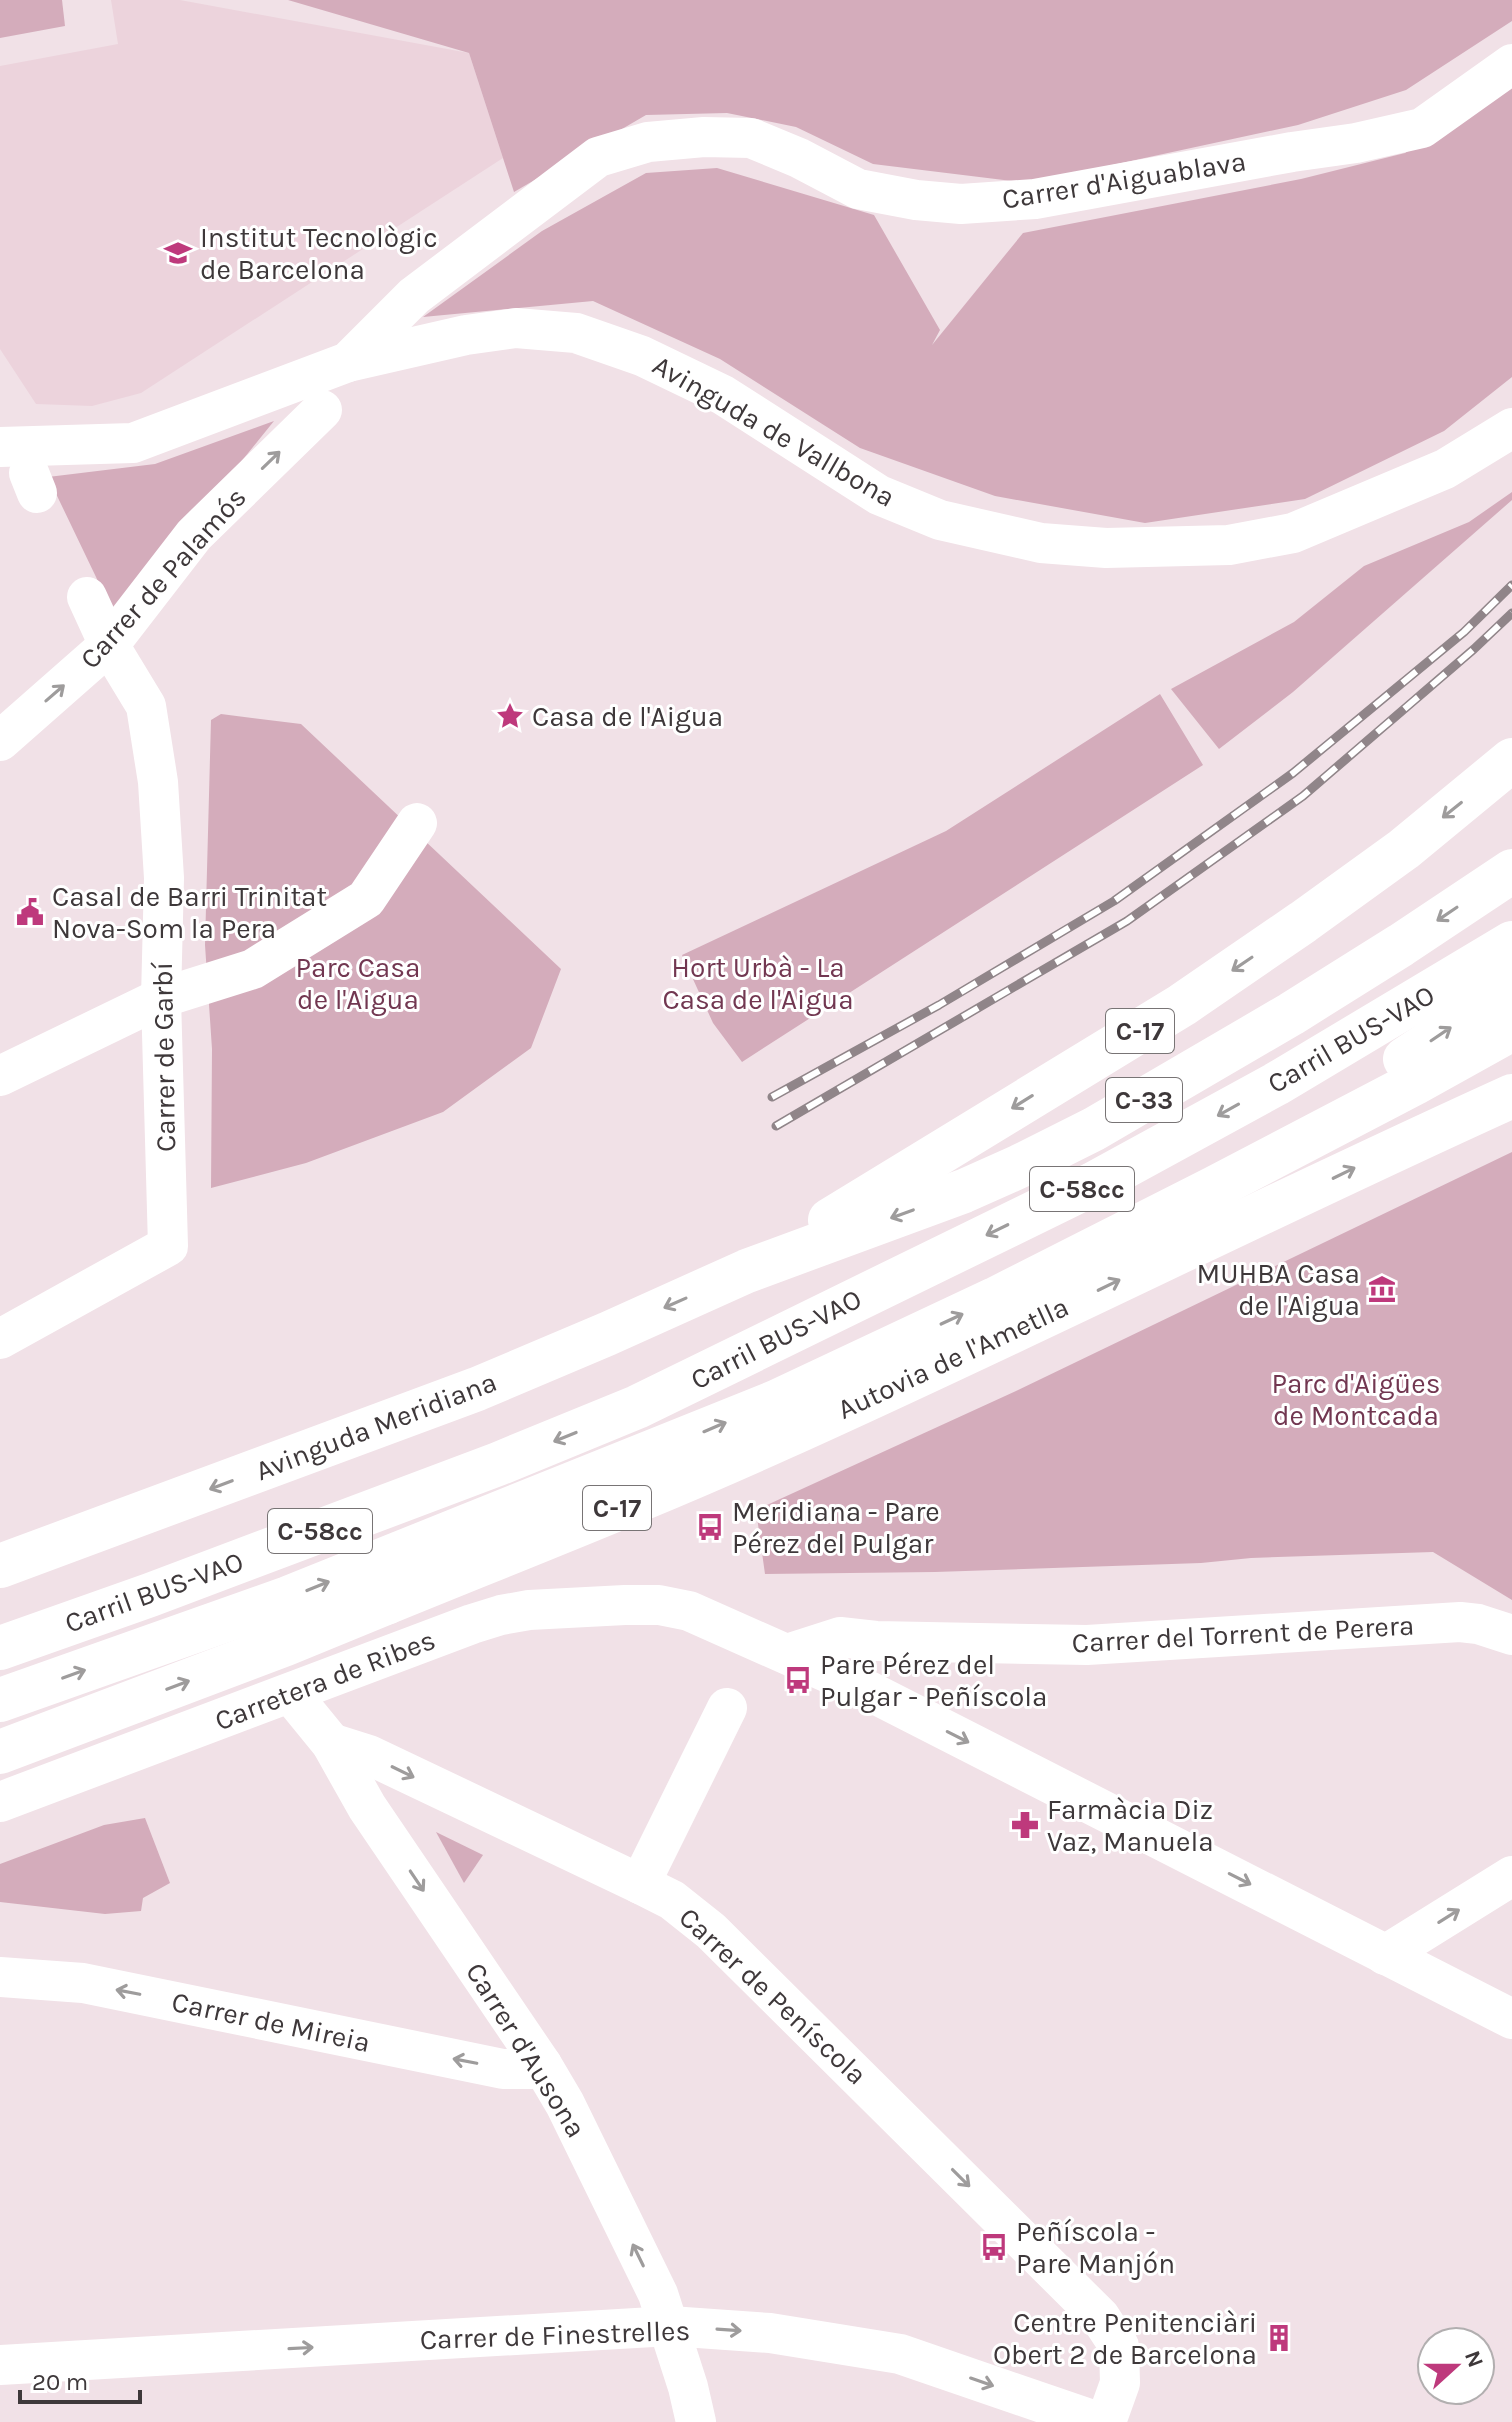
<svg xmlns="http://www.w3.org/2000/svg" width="1512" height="2422" viewBox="0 0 1512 2422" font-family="Karla,sans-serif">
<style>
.built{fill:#ecd3dc}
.green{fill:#d4acbb}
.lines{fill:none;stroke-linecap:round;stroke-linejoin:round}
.minor{stroke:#fff;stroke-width:40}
.highway{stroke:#fff;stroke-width:44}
.rail-casing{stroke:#908589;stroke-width:9}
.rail{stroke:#fff;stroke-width:6;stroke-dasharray:18;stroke-linecap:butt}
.oneway{stroke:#9e9c9c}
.labels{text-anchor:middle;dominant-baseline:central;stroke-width:6;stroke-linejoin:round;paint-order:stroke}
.shield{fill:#fff;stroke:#787475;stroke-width:2}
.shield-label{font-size:26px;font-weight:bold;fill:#3e383a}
.street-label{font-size:28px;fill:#3e383a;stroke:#fff}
.poi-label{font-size:28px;fill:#3e383a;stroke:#fff;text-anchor:start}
.park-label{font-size:28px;fill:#723751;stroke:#fff}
</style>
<rect width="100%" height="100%" fill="#f1e1e7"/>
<!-- built -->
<polygon class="built" points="111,0 180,0 469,53 503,158 141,393 92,406 36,404 0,349 0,66 118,44"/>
<!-- green -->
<g class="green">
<polygon points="0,0 62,0 65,26 0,38"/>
<polygon points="288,0 1512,0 1512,21 1406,90 1298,125 1029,183 873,164 796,127 727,113 646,115 514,192 469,53"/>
<polygon points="1512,84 1512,377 1444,431 1305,499 1145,523 995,496 860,448 720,359 593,301 423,317 542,231 646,173 717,168 874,215 940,330 932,345 1023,233 1301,179 1405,153"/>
<polygon points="274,421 114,619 96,577 48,477 155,464"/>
<polygon points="1512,492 1512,500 1293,692 1219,749 1171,689 1294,622 1364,566 1469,522"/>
<polygon points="1160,694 1203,765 742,1062 713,1023 682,955 946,831"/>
<polygon points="221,714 301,724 561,969 531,1048 443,1112 306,1163 211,1188 212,1049 205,945 211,720"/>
<polygon points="1512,1152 1512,1600 1433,1552 1251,1558 1201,1563 935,1572 765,1574 756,1510 1016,1391"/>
<polygon points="145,1818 170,1883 143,1898 141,1911 105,1914 0,1902 0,1864 104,1825"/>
<polygon points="436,1832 483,1855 464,1883"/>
</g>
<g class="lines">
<!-- minor -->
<g class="minor">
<polyline points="348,362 466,335 516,328 576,333 642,356 723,395 879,495 940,520 1041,543 1106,548 1229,545 1293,533 1445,469 1512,428"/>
<polyline points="0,447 133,443 348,362 414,296 598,157 648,142 704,137 751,138 799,158 858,189 916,200 961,204 1035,199 1292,152 1356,143 1422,128 1512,64"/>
<polyline points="29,473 37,493"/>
<polyline points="0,741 109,645 194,535 322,410"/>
<polyline points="0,1076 161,998 253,969 366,899 417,823"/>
<polyline points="0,1339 168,1246 161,998 164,878 158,782 146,706 109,645 87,597"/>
<polyline points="787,1654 840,1637 876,1641 1087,1645 1460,1622 1478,1624 1512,1635"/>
<polyline points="291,1694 331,1743 367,1807 542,2065 565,2104 658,2294 688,2387 696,2422"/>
<polyline points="331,1743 369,1755 640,1884 672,1900 711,1931 1100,2317 1119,2346 1120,2383 1106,2422"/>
<polyline points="0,1802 472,1624 501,1615 529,1610 625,1605 659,1605 689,1611 867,1690 1512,2019"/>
<polyline points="640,1884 727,1708"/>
<polyline points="1385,1955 1512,1876"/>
<polyline points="0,1977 83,1983 503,2069 531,2069 542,2065"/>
<polyline points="0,2365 670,2326 770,2333 900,2354 1098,2422"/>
</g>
<!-- highway -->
<g class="highway">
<polyline points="1405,1059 1512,988"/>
<polyline points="830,1220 1182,1005 1303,922 1404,849 1512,760"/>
<polyline points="0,1566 477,1389 607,1334 747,1271 964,1191 1020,1166 1094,1129 1291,1014 1401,945 1512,871"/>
<path d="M386,1603C518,1549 652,1497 782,1438C1027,1328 1267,1207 1512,1096"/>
<polyline points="0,1648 150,1595 498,1464 637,1407 1093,1184 1276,1084 1512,943"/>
<polyline points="0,1700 288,1598 778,1401 995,1299 1214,1188 1415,1083 1512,1029"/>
<polyline points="0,1752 286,1644 386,1603 410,1589"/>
</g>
<!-- rail casing -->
<g class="rail-casing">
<g id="rail">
<polyline points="772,1097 939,1005 1114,901 1293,773 1464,632 1512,585"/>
<polyline points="776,1126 1127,921 1303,796 1474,649 1512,613"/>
</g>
</g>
<!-- rail -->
<use href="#rail" class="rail"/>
</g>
<!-- one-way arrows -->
<defs><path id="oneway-shaft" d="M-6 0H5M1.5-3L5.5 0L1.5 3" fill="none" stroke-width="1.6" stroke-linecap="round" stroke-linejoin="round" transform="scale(2)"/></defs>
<g class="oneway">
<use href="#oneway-shaft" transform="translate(271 460) rotate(-44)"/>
<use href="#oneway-shaft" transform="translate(55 693) rotate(-41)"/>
<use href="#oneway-shaft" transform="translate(1452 810) rotate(141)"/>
<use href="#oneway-shaft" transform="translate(1447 914) rotate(146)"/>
<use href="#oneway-shaft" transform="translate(1242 964) rotate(146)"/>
<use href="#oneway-shaft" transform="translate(1441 1034) rotate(-34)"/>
<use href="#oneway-shaft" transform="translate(1022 1102) rotate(148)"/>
<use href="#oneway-shaft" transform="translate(1228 1110) rotate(151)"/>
<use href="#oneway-shaft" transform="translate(1344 1173) rotate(-26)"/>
<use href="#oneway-shaft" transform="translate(902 1214) rotate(160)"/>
<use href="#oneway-shaft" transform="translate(997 1230) rotate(154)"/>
<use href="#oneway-shaft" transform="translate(1109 1285) rotate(-26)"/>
<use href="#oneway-shaft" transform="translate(675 1303) rotate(156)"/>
<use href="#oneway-shaft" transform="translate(952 1319) rotate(-25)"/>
<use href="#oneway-shaft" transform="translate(715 1427) rotate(-23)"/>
<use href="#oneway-shaft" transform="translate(565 1437) rotate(158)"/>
<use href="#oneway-shaft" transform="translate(221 1485) rotate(159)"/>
<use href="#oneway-shaft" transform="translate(318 1586) rotate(-22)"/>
<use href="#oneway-shaft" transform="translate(74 1674) rotate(-20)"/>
<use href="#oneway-shaft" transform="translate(178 1685) rotate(-21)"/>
<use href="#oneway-shaft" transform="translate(958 1737) rotate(27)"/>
<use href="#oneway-shaft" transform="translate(403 1772) rotate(26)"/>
<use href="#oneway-shaft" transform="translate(1240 1879) rotate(27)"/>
<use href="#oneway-shaft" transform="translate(417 1881) rotate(56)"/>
<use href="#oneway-shaft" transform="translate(1449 1916) rotate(-32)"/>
<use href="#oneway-shaft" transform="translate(128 1992) rotate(-169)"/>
<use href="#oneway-shaft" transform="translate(465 2061) rotate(-169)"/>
<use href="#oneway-shaft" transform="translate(961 2178) rotate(45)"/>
<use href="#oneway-shaft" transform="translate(638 2255) rotate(-116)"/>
<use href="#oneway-shaft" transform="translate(729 2330) rotate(4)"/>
<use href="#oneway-shaft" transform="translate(301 2348) rotate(-3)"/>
<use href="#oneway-shaft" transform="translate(982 2382) rotate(19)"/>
</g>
<!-- icons -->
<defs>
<g id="school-bare" transform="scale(2.16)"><path d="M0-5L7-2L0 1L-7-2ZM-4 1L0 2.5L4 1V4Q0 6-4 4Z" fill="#be397c" stroke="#fff" stroke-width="2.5" paint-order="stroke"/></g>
<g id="sight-bare" transform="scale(2.16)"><path d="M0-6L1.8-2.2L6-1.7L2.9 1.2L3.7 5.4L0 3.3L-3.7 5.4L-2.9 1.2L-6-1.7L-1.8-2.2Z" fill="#be397c" stroke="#fff" stroke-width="2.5" paint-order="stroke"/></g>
<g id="civic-bare" transform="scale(2.16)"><path d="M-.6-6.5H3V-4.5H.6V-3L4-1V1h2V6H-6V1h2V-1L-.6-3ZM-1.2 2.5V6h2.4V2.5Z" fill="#be397c" stroke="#fff" stroke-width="2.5" paint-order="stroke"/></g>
<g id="museum-bare" transform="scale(2.16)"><path d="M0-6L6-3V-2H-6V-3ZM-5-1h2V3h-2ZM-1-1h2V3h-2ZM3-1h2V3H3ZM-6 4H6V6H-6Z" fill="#be397c" stroke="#fff" stroke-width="2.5" paint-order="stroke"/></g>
<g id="bus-bare" transform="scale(2.16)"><path d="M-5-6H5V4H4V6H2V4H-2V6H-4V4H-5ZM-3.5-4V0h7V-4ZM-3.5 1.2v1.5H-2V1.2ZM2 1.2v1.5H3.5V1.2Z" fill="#be397c" stroke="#fff" stroke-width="2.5" paint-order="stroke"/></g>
<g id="pharmacy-bare" transform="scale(2.16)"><path d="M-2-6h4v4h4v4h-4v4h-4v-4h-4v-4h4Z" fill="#be397c" stroke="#fff" stroke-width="2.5" paint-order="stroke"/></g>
<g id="building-bare" transform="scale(2.16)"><path d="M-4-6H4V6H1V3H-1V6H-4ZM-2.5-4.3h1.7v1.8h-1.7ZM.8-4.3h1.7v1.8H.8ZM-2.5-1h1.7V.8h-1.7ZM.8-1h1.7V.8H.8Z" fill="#be397c" stroke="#fff" stroke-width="2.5" paint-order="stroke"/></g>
</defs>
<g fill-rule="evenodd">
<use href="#school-bare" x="178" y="253"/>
<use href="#sight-bare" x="510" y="716"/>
<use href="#civic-bare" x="30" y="912"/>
<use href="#museum-bare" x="1382" y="1289"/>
<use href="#bus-bare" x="710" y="1527"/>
<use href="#bus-bare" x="798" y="1680"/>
<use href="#pharmacy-bare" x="1025" y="1825"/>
<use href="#bus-bare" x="994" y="2247"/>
<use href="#building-bare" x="1279" y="2338"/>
</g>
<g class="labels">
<!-- shield labels -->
<g class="shield">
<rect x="1106" y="1009" width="68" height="44" rx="6"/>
<rect x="1106" y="1078" width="76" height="44" rx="6"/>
<rect x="1030" y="1167" width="104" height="44" rx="6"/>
<rect x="583" y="1486" width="68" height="44" rx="6"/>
<rect x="268" y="1509" width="104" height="44" rx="6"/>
</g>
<g class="shield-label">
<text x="1140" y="1031">C-17</text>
<text x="1144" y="1100">C-33</text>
<text x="1082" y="1189">C-58cc</text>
<text x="617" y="1508">C-17</text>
<text x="320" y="1531">C-58cc</text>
</g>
<!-- street labels -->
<g class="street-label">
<text transform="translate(1124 180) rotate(-9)">Carrer d'Aiguablava</text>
<text transform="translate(774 431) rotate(30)">Avinguda de Vallbona</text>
<text transform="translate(163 578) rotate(-48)">Carrer de Palamós</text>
<text transform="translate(1351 1039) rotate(-30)">Carril BUS-VAO</text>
<text transform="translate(164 1057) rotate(-91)">Carrer de Garbí</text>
<text transform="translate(776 1339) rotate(-27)">Carril BUS-VAO</text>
<text transform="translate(953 1358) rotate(-25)">Autovia de l'Ametlla</text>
<text transform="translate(376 1426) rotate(-21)">Avinguda Meridiana</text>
<text transform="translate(154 1592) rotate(-20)">Carril BUS-VAO</text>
<text transform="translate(1243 1634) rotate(-3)">Carrer del Torrent de Perera</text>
<text transform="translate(325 1680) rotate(-21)">Carretera de Ribes</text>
<text transform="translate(773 1996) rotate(43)">Carrer de Peníscola</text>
<text transform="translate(271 2022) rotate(12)">Carrer de Mireia</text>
<text transform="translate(526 2050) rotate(58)">Carrer d'Ausona</text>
<text transform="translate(555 2335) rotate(-2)">Carrer de Finestrelles</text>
</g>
<!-- poi labels -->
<g class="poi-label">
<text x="200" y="237">Institut Tecnològic<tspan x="200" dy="32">de Barcelona</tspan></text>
<text x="532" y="716">Casa de l'Aigua</text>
<text x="52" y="896">Casal de Barri Trinitat<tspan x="52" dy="32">Nova-Som la Pera</tspan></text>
<text x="1360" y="1273" text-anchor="end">MUHBA Casa<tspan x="1360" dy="32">de l'Aigua</tspan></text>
<text x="732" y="1511">Meridiana - Pare<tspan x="732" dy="32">Pérez del Pulgar</tspan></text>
<text x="820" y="1664">Pare Pérez del<tspan x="820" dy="32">Pulgar - Peñíscola</tspan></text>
<text x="1047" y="1809">Farmàcia Diz<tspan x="1047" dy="32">Vaz, Manuela</tspan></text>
<text x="1016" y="2231">Peñíscola -<tspan x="1016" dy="32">Pare Manjón</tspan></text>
<text x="1257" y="2322" text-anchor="end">Centre Penitenciàri<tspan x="1257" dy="32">Obert 2 de Barcelona</tspan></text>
</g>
<!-- park labels -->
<g class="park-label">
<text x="358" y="967">Parc Casa<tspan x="358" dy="32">de l'Aigua</tspan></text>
<text x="758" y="967">Hort Urbà - La<tspan x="758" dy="32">Casa de l'Aigua</tspan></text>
<text x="1356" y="1383">Parc d'Aigües<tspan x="1356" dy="32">de Montcada</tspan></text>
</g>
</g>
<!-- north arrow -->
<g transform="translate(1456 2366) rotate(69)"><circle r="38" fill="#ffffff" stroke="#b2afb0" stroke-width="2"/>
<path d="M0-6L14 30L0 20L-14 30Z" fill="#be397c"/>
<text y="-12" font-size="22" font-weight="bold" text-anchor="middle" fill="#3e383a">N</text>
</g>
<!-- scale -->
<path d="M20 2390v12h120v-12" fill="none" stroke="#3e383a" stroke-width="4"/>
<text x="32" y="2390" font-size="24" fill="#3e383a" stroke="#ffffff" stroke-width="6" paint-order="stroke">20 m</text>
</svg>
